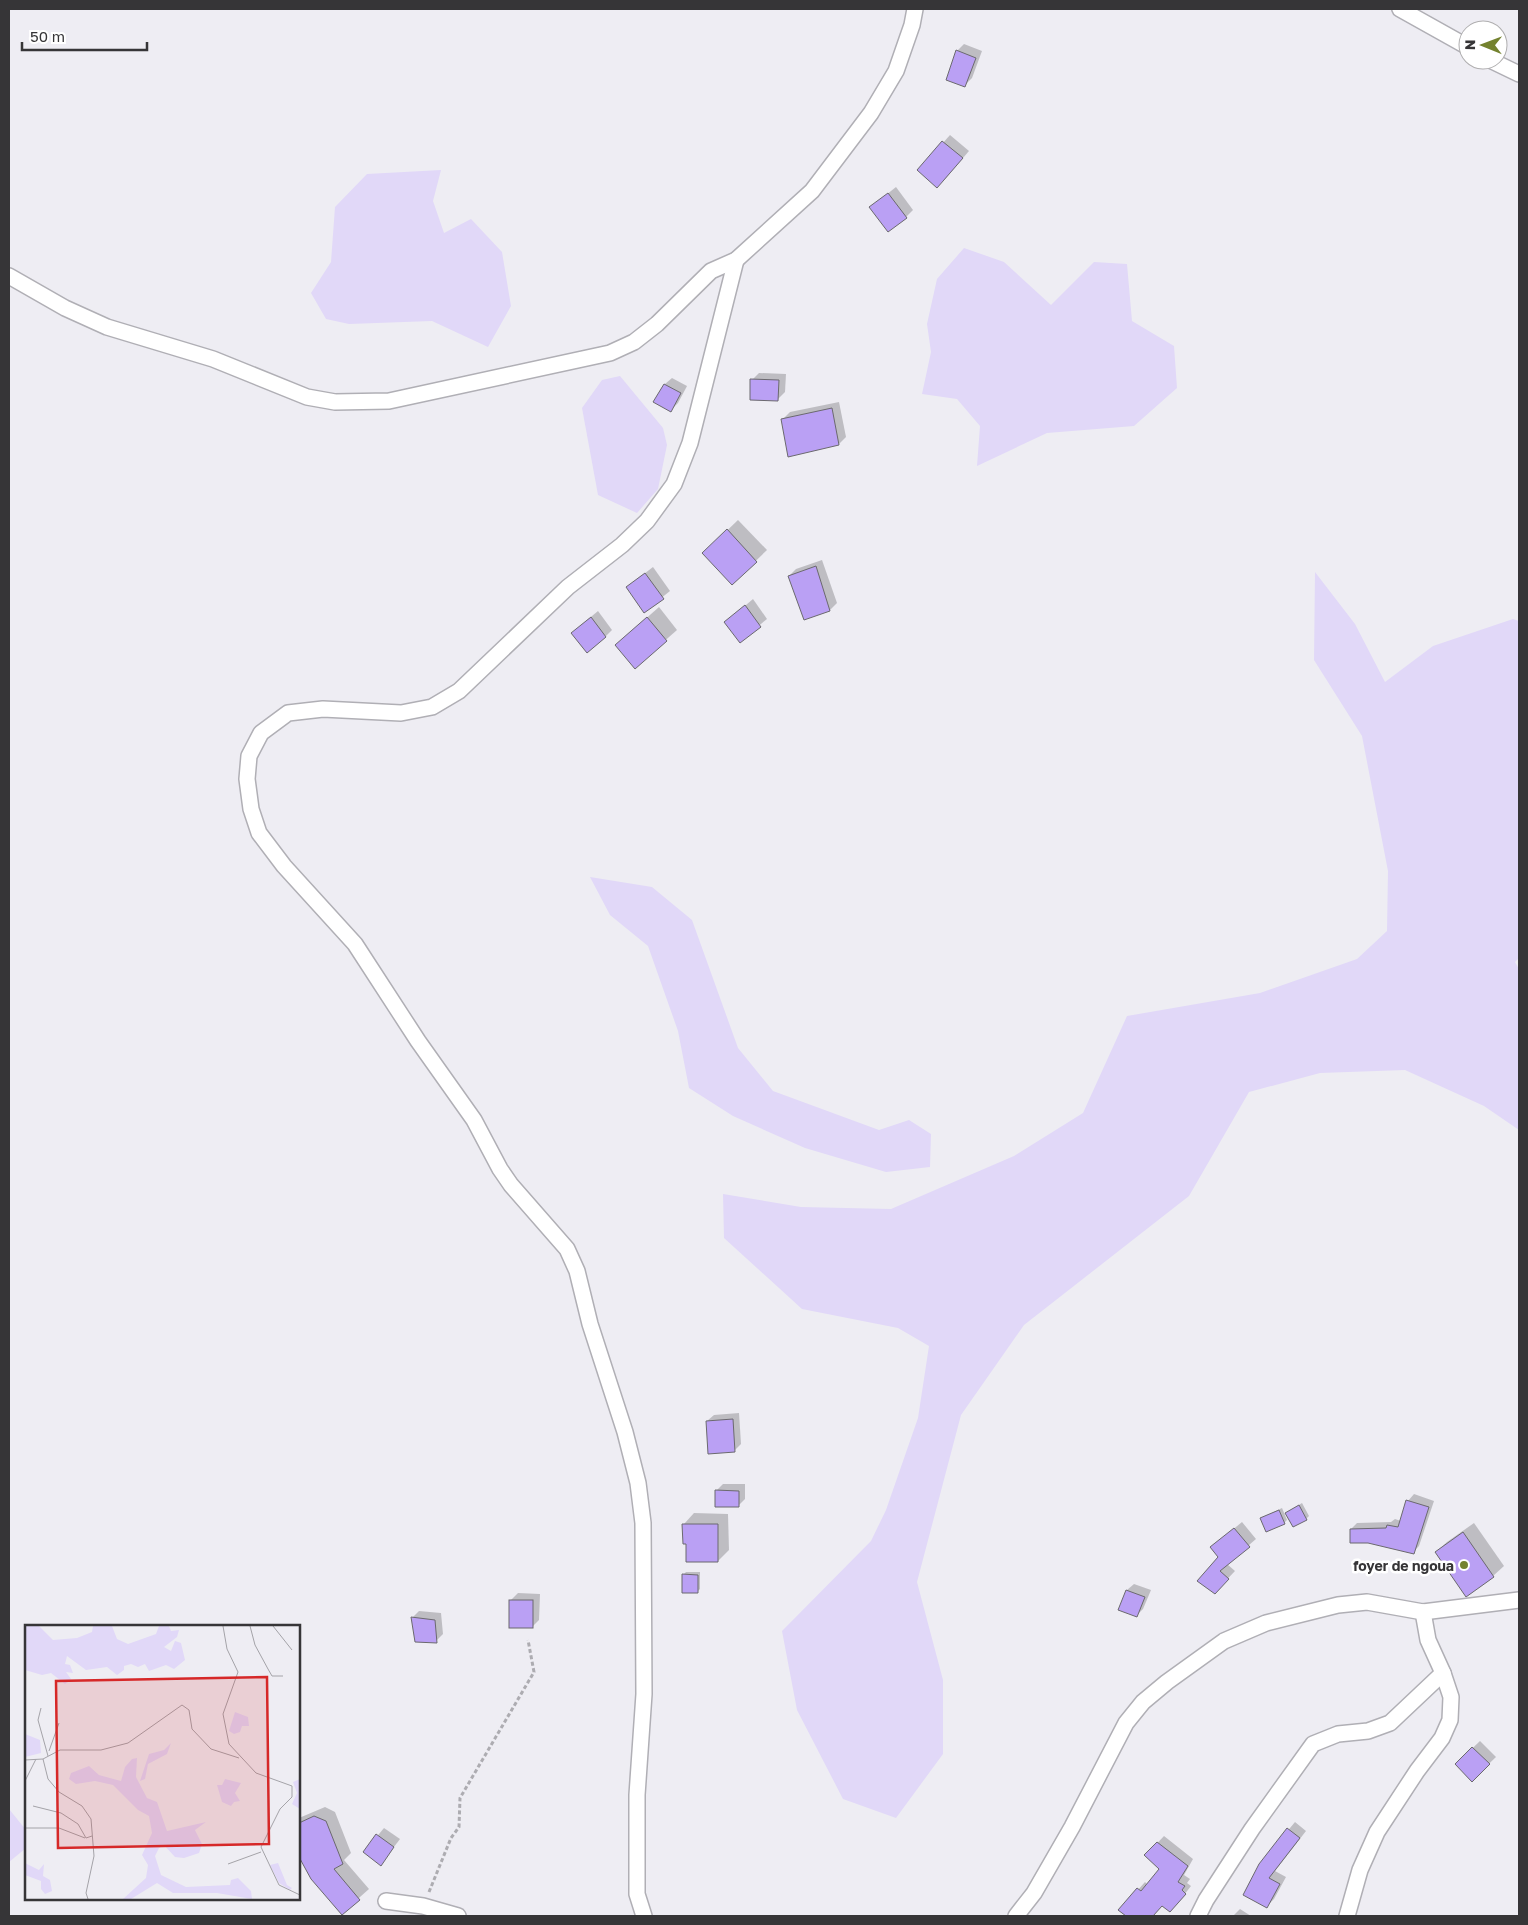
<svg xmlns="http://www.w3.org/2000/svg" width="1528" height="1925" viewBox="0 0 1528 1925" font-family="'Golos Text',sans-serif">
<style>
.green{fill:#e1d8f8}
.shadow{fill:#0003}
.building{fill:#baa0f4;stroke:#6b696e}
.lines{fill:none;stroke-linecap:round;stroke-linejoin:round}
.minor-casing{stroke:#b0afb5;stroke-width:18}
.path{stroke:#adacb1;stroke-width:3;stroke-dasharray:4 2.5;stroke-linecap:butt}
.minor{stroke:#fff;stroke-width:15}
.poi-dot{fill:#74822f;stroke:#fff;stroke-width:2}
.labels{text-anchor:middle;dominant-baseline:central;stroke-width:5;stroke-linejoin:round;paint-order:stroke}
.poi-label{font-size:14px;font-weight:bold;fill:#363537;stroke:#fff;text-anchor:end}
.inset-road{fill:none;stroke:#a4a3a8;stroke-width:1}
.view{fill:#d62828;fill-opacity:0.15;stroke:#d62828;stroke-width:2.5}
.inset-edge{fill:none;stroke:#363537;stroke-width:2.5}
</style>
<rect width="100%" height="100%" fill="#eeedf3"/>
<!-- green -->
<g class="green">
<polygon points="441,170 433,201 444,233 471,219 502,252 511,306 488,347 432,321 349,324 326,319 311,293 331,262 335,207 367,174"/>
<polygon points="964,248 1004,262 1051,305 1094,262 1127,264 1132,321 1174,346 1177,388 1134,426 1047,433 977,466 980,426 957,399 922,394 931,352 927,324 937,279"/>
<polygon points="620,376 663,428 667,445 658,489 637,513 598,495 582,408 602,380"/>
<polygon points="1315,572 1355,624 1385,682 1433,646 1513,619 1519,621 1519,958 1515,962 1519,969 1519,1130 1484,1106 1405,1070 1320,1073 1249,1092 1189,1196 1024,1325 961,1415 917,1582 943,1680 943,1754 896,1818 843,1799 797,1710 782,1631 871,1541 886,1510 918,1418 929,1346 898,1328 802,1309 724,1238 723,1194 801,1207 891,1209 1014,1156 1083,1113 1127,1016 1260,993 1357,959 1387,931 1388,871 1362,736 1314,660"/>
<polygon points="590,877 652,887 692,920 738,1048 773,1091 879,1130 909,1120 931,1134 930,1167 886,1172 805,1148 733,1116 689,1088 678,1031 648,946 610,915"/>
<polygon points="9,1809 26,1830 26,1848 9,1862"/>
</g>
<!-- shadow -->
<g class="shadow">
<polygon points="964,44 982,51 972,78 965,85 957,51"/>
<polygon points="950,135 969,151 944,180 919,170"/>
<polygon points="896,187 913,210 906,217 871,207"/>
<polygon points="759,373 786,374 785,392 778,399 752,380"/>
<polygon points="672,378 687,386 678,403 671,410 665,384"/>
<polygon points="839,402 846,437 839,444 783,419 790,412"/>
<polygon points="738,520 767,550 732,584 714,543"/>
<polygon points="822,560 837,603 830,610 789,576 796,569"/>
<polygon points="653,567 670,591 645,611 627,587"/>
<polygon points="753,599 767,619 740,641 726,622"/>
<polygon points="659,607 677,630 635,667 616,645"/>
<polygon points="598,611 612,630 606,636 580,626"/>
<polygon points="739,1413 741,1444 734,1451 707,1421 714,1415"/>
<polygon points="723,1484 745,1484 745,1499 738,1506 716,1491"/>
<polygon points="1414,1494 1434,1501 1419,1546 1413,1552 1351,1529 1357,1523 1391,1522 1395,1519 1401,1521 1408,1501"/>
<polygon points="1302,1503 1309,1516 1306,1519 1286,1513"/>
<polygon points="1282,1508 1287,1520 1284,1523 1261,1518"/>
<polygon points="694,1513 728,1514 729,1550 718,1561 687,1543 684,1524"/>
<polygon points="1242,1522 1256,1539 1227,1564 1235,1571 1215,1592 1220,1557 1219,1541"/>
<polygon points="1474,1523 1504,1566 1493,1576 1436,1552 1447,1542"/>
<polygon points="686,1572 700,1572 700,1589 697,1592 683,1575"/>
<polygon points="1134,1584 1151,1590 1143,1609 1136,1616 1127,1590"/>
<polygon points="518,1593 540,1594 539,1620 532,1627 511,1600"/>
<polygon points="419,1611 441,1613 443,1634 436,1641 412,1618"/>
<polygon points="1480,1741 1496,1757 1472,1780 1456,1764"/>
<polygon points="325,1807 335,1812 351,1853 344,1860 369,1889 342,1913 312,1878 299,1854 299,1818"/>
<polygon points="1295,1822 1306,1831 1275,1871 1286,1877 1274,1899 1267,1906 1260,1864"/>
<polygon points="384,1828 400,1839 381,1864 364,1852"/>
<polygon points="1164,1836 1193,1859 1184,1875 1190,1879 1187,1883 1191,1886 1177,1904 1163,1905 1152,1916 1127,1916 1120,1910 1145,1882 1148,1885 1161,1869 1146,1855"/>
<polygon points="1240,1909 1251,1916 1233,1916"/>
</g>
<!-- building -->
<g class="building">
<polygon points="956,50 976,58 965,87 946,80"/>
<polygon points="942,141 963,158 937,188 917,170"/>
<polygon points="888,193 907,218 888,232 869,207"/>
<polygon points="750,379 779,380 778,401 750,400"/>
<polygon points="664,384 681,393 671,412 653,402"/>
<polygon points="832,408 839,445 788,457 781,419"/>
<polygon points="727,529 757,562 732,585 702,553"/>
<polygon points="816,566 830,611 804,620 788,576"/>
<polygon points="645,573 664,599 644,613 626,587"/>
<polygon points="745,605 761,627 740,643 724,622"/>
<polygon points="591,617 606,637 587,653 571,633"/>
<polygon points="647,617 667,641 635,669 615,645"/>
<polygon points="733,1419 735,1452 708,1454 706,1421"/>
<polygon points="715,1490 739,1491 739,1507 715,1507"/>
<polygon points="1406,1500 1429,1507 1414,1554 1368,1543 1350,1543 1350,1529 1386,1528 1387,1525 1398,1527"/>
<polygon points="1299,1505 1307,1520 1293,1527 1285,1513"/>
<polygon points="1279,1510 1285,1524 1266,1532 1260,1518"/>
<polygon points="682,1524 718,1524 718,1562 686,1562 686,1544 683,1544"/>
<polygon points="1234,1528 1250,1547 1220,1571 1229,1579 1215,1594 1197,1581 1218,1557 1210,1547"/>
<polygon points="1463,1532 1494,1577 1466,1597 1435,1552"/>
<polygon points="682,1574 698,1575 698,1593 682,1593"/>
<polygon points="1126,1590 1145,1597 1137,1617 1118,1610"/>
<rect x="509" y="1600" width="24" height="28"/>
<polygon points="411,1617 435,1620 437,1643 415,1642"/>
<polygon points="1472,1747 1490,1764 1472,1782 1455,1764"/>
<polygon points="314,1816 326,1821 343,1864 334,1869 360,1900 342,1915 311,1879 299,1857 299,1823"/>
<polygon points="1287,1828 1300,1838 1269,1878 1280,1884 1267,1908 1243,1895 1259,1864"/>
<polygon points="376,1834 394,1847 381,1866 363,1852"/>
<polygon points="1157,1842 1188,1866 1178,1882 1185,1886 1182,1890 1186,1894 1170,1912 1162,1906 1153,1916 1126,1916 1118,1910 1137,1888 1141,1891 1159,1869 1144,1855"/>
</g>
<g class="lines">
<!-- minor casing -->
<g class="minor-casing">
<g id="minor">
<polyline points="1400,9 1468,47"/>
<polyline points="1490,60 1519,74"/>
<polyline points="9,276 65,308 107,327 213,359 307,397 335,402 389,401 610,353 634,342 657,324 711,271 736,260 812,191 871,113 896,71 912,25 915,9"/>
<polyline points="386,1901 423,1906 458,1916"/>
<polyline points="644,1916 637,1894 637,1795 644,1694 643,1523 638,1483 625,1432 590,1324 577,1271 567,1249 511,1185 500,1169 474,1120 418,1041 355,944 284,866 259,833 251,809 247,779 249,756 261,733 288,713 323,709 401,713 432,707 459,691 568,587 622,545 647,521 674,484 690,443 736,260"/>
<polyline points="1016,1916 1034,1893 1072,1827 1126,1723 1143,1702 1167,1682 1224,1641 1266,1623 1338,1605 1367,1602 1423,1612 1519,1600"/>
<polyline points="1198,1916 1206,1900 1252,1829 1313,1744 1338,1734 1368,1731 1390,1723 1443,1673 1428,1640 1423,1612"/>
<polyline points="1347,1916 1360,1870 1377,1832 1417,1771 1442,1738 1450,1720 1451,1697 1443,1673"/>
</g>
</g>
<!-- path -->
<polyline class="path" points="429,1892 451,1838 459,1827 460,1798 534,1672 528,1640"/>
<!-- minor -->
<use href="#minor" class="minor"/>
</g>
<!-- markers -->
<circle class="poi-dot" cx="1464" cy="1565" r="5"/>
<g class="labels">
<!-- poi labels -->
<g class="poi-label">
<text x="1454" y="1565">foyer de ngoua</text>
</g>
</g>
<!-- overview -->
<g transform="translate(25 1625)">
<rect width="275" height="275" fill="#eeedf3"/>
<path d="M0,1H14L28,15L52,13L67,7L68,1H87L92,14L103,19L131,9L134,1H144L146,6L154,5L152,12L139,22L146,26L150,16L156,18L160,35L149,44L141,40L124,46L120,39L113,42L106,39L99,41V45L92,50L82,42L61,45L42,31L40,39L45,40L48,48L41,47L46,54L40,59L26,48L17,50L0,45ZM210,87L223,92L224,101H217L215,107L209,109L204,106ZM0,109L15,115L16,128L0,132ZM146,118L142,129L123,139L120,154L115,156L124,129L139,125ZM112,133L111,152L122,173L132,177L142,206L181,197L170,205L177,219L174,228L159,233L150,232L139,220L134,223L130,231L136,250L161,262L205,260L206,255L213,253L226,266L227,274L192,268H148L132,258L106,274H98L121,253L123,240L117,230L127,208L124,191L113,185L88,160L70,156L51,159L44,154L46,148L64,141L74,150L96,156L100,142L107,134ZM200,154L216,158L210,168L215,176L209,177L206,181L197,177L192,160H197ZM275,154V184L267,179L272,168L268,157ZM0,238L14,245L19,239L18,251L25,255L27,266L20,269L16,264V256L0,250ZM253,238L262,260L267,263L265,265L254,258L245,240Z" fill="#e1d8f8"/>
<path class="inset-road" d="M198,1L202,24L213,47L198,89L204,119L231,148L267,161V172L255,184L236,222L254,260L275,270M225,1L230,20L243,44L247,51H258M248,1L267,25M16,83L13,95L23,131M24,126L34,98M18,134L23,154L34,167L57,181L66,194L69,231L61,268L63,274M0,135L18,134L35,125H76L103,118L157,80L164,85L167,104L186,124L214,133M0,156L11,134M8,181L36,188L53,199L61,213L67,211M0,203H34L60,213M203,239L236,227"/>
<path class="view" d="M242,52L244,219L33,223L31,56Z"/>
<rect width="275" height="275" class="inset-edge"/>
</g>
<!-- border -->
<rect width="1528" height="1925" fill="none" stroke="#363537" stroke-width="20"/>
<!-- north arrow -->
<g transform="translate(1483 45) rotate(271)"><circle r="24" fill="#ffffff" stroke="#afaeaf"/>
<path d="M0-4L9 19L0 12L-9 19Z" fill="#74822f"/>
<text y="-8" font-size="14" font-weight="bold" text-anchor="middle" fill="#363537">N</text>
</g>
<!-- scale -->
<path d="M22 42v8h125v-8" fill="none" stroke="#363537" stroke-width="2.5"/>
<text x="30" y="42" font-size="15" fill="#363537" stroke="#ffffff" stroke-width="4" paint-order="stroke">50 m</text>
</svg>
